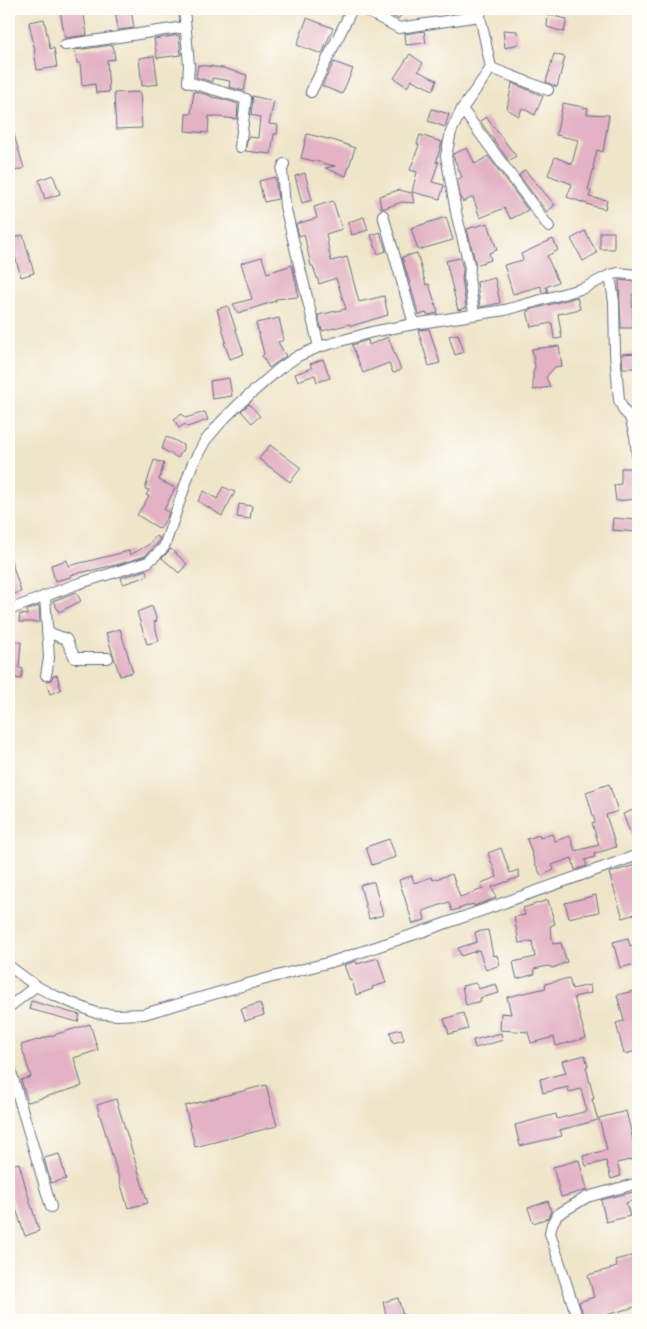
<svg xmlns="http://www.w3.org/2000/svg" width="647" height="1329" viewBox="0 0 647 1329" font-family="Delius,sans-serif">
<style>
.building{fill:#e3b2c4}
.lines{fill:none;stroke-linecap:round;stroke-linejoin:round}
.minor-casing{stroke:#656f83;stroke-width:12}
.minor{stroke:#fff;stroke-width:10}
</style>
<rect width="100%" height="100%" fill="#fdfcf7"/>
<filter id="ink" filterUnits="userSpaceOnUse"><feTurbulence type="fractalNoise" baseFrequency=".02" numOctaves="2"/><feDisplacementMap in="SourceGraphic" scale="10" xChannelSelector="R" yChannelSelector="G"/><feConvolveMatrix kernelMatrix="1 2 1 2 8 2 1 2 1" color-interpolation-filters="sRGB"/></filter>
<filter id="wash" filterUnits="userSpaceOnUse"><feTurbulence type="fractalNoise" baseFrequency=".0096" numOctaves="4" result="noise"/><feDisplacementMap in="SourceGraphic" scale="20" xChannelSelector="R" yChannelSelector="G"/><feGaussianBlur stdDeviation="1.12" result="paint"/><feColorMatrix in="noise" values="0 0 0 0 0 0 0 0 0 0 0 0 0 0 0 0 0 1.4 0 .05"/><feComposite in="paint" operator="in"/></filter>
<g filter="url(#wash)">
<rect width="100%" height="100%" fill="#efe5c9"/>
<g id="blocks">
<!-- building -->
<g class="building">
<polygon points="75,9 83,9 87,35 65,38 60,11"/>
<polygon points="115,9 131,9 134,28 118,30"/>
<polygon points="378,9 406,9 398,19"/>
<polygon points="548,15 567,19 564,32 547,27"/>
<polygon points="307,18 333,28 322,54 297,45"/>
<polygon points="44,19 50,49 54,48 57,67 37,70 34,51 35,51 29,22"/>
<polygon points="503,30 517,31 518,44 505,48"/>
<polygon points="424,31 426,43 406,45 405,34"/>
<polygon points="179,35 181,55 157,58 154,39"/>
<polygon points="113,45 115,59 107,60 109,92 96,93 95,84 82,86 80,63 77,63 75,50"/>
<polygon points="410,54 423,63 418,71 437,80 433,90 412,80 407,87 394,78"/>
<polygon points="554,54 565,57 557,87 546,82"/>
<polygon points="154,56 158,84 142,86 139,58"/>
<polygon points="334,62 353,69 342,94 322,86"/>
<polygon points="198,65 223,68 247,75 244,91 229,87 230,81 212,78 212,82 196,77"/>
<polygon points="512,83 543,96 535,115 522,108 519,116 507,109"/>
<polygon points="194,91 211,96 211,97 218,98 238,104 237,119 209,116 208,133 185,131 186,114 191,114"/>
<polygon points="140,92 142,128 116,129 114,93"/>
<polygon points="252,96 274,101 269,124 278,125 277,134 274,134 271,154 245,151 248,137 258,138 260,117 251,115 253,100"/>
<polygon points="563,103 588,108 587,114 609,115 603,152 597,150 593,167 594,167 588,190 591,191 589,197 607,200 605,209 593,206 567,197 572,184 548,175 555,157 572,164 578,140 556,135"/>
<polygon points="432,109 449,114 445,127 428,121"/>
<polygon points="486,117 516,156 509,161 480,121"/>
<polygon points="9,125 11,125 24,168 9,173"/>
<polygon points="307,134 336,141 355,148 346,176 325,168 335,166 301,158"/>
<polygon points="420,135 442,142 436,163 439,161 432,182 444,185 440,199 412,192 417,172 410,170 419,145 417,144"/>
<polygon points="467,148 475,164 488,156 528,210 511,219 504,208 480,218 473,197 463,202 461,199 457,180 462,177 453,156 453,154"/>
<polygon points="525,170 555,205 547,212 519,175"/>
<polygon points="305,173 312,200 302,203 295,176"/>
<polygon points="53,175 60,194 45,199 39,180"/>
<polygon points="275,177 278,199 264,202 259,181"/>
<polygon points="399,190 412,193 414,203 402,202 385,208 381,208 379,196"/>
<polygon points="333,201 342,229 326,234 331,261 347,257 359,302 384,296 388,315 351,326 350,324 322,331 318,315 346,309 336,278 319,284 313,266 311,266 304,234 299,236 296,224 317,218 314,207"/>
<polygon points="364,217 368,230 352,235 348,222"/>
<polygon points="446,217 453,240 418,250 411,228"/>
<polygon points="488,223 497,250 489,253 491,260 476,265 467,229"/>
<polygon points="585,231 597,253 583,261 571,239"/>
<polygon points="380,232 386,251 378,254 371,235"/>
<rect x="600" y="232" width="14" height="17"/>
<polygon points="23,235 34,273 21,277 10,239"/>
<polygon points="553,239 558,250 547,256 558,282 546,287 548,291 542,293 541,286 513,294 504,265 523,260 521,254"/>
<polygon points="417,253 426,285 429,284 438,313 427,315 426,313 419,315 402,257"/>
<polygon points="262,257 267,273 292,265 297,287 298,297 275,299 276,301 238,313 233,304 252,299 241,263"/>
<polygon points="460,258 463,269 462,279 466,308 458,310 446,261"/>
<polygon points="495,278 500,303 480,307 477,282"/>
<polygon points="619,280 636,282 636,294 632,294 633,328 621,328"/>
<polygon points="577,297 580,309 558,314 562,338 554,339 552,323 531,327 527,311"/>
<polygon points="228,306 244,354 230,359 224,342 226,342 217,309"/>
<polygon points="279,318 284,340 278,342 286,356 269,368 262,356 264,354 256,323"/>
<polygon points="429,329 440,363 429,366 418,330"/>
<polygon points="458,334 464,352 455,355 449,336"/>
<polygon points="388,337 401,370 393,373 389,363 363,373 352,345 368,340 369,345"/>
<polygon points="559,346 562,366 555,367 546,377 550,387 533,390 533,372 535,367 532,349"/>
<polygon points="638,353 638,368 623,368 622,354"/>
<polygon points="323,359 330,378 317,382 315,375 298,381 295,374 312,368 310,364"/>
<polygon points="229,378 232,396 212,399 210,381"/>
<polygon points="249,404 260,416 252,423 241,411"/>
<polygon points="205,412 208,420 187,427 185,424 179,428 174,419 182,414 185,418"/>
<polygon points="166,437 174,440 183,445 183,449 178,458 162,449"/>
<polygon points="270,445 301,468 290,482 259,459"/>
<polygon points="154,460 164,463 159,480 175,488 164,510 169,512 167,517 160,529 137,515 149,496 146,495 149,490 145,489"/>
<polygon points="621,468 634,468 635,469 636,483 637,483 638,499 616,501 614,485 621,484"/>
<polygon points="223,487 235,492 222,516 198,501 204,491 217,499"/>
<polygon points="239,504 252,506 250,519 237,517"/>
<polygon points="613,518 637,520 636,532 612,530"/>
<polygon points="156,536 160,538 158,543 145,556 120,564 70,575 71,577 55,581 51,565 67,560 68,566 129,551 130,555 148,545"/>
<polygon points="171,549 187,564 179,573 162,558"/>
<polygon points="9,560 11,560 21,592 9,595"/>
<polygon points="146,570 148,576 123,584 121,578"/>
<polygon points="76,592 81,601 59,612 53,601"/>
<polygon points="39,606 40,622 19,622 20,614 27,615 27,610"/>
<polygon points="152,606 157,621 154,622 159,641 147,644 137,612"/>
<polygon points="120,629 133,672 120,676 106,633"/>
<polygon points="9,641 21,642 19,668 23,669 21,679 9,677"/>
<polygon points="57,675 61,690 50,694 46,682 51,680 53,676"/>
<polygon points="609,784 618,811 606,815 616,847 594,854 595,857 585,860 587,866 575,870 572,858 552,865 554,870 541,876 537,866 536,866 527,839 539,835 540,838 552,834 555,841 570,836 575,851 599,845 592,823 595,822 586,792"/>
<polygon points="636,809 638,815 638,848 636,848 623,814"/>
<polygon points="389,839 396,857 372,865 366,847"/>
<polygon points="501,848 510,873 518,870 520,877 492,887 496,898 474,906 473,904 452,911 449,902 423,911 425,920 413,924 399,880 412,876 414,883 432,877 433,880 452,874 460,897 483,889 481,883 497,877 488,853"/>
<polygon points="638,864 638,913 623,918 609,873"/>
<polygon points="371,882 374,882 383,915 369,919 360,885"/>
<polygon points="596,895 599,912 585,915 585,914 569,918 565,903"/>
<polygon points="548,900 555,924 550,926 553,944 561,943 567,962 553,968 548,966 534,969 535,974 517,979 513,962 535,957 532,941 519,943 514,917 525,915 523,908"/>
<polygon points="488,930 493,956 497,955 500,965 486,970 479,950 461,956 458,948 477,942 475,932"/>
<polygon points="628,938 630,946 638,943 638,963 620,968 613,942"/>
<polygon points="378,958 386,983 372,987 373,989 356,995 352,980 350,981 344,965 356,961 357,964"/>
<polygon points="569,978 572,989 590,985 591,993 574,997 586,1038 556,1046 554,1037 531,1043 528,1032 500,1030 501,1013 511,1014 507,997 546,988 545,984"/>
<polygon points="476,983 478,989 496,984 499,993 480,998 481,1001 466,1005 462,986"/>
<polygon points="638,990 638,1051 624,1054 616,1023 624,1021 617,995"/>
<polygon points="31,1001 80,1015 78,1022 29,1009"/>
<polygon points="260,1003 264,1015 245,1021 241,1009"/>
<polygon points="463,1013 468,1029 449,1034 444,1019"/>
<polygon points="90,1024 98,1050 74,1058 82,1086 28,1102 21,1080 31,1077 21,1045"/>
<polygon points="401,1029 404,1040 393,1043 390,1032"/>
<polygon points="501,1033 503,1040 475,1048 473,1040"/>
<polygon points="585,1055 588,1066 586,1067 594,1099 592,1099 598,1120 560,1130 562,1136 520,1146 515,1125 556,1114 557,1119 587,1111 581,1089 569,1092 568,1087 543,1093 540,1079 566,1073 562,1061"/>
<polygon points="266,1085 277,1126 195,1147 185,1106"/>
<polygon points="116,1099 148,1203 128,1208 97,1105"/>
<polygon points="626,1111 634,1144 637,1144 638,1158 617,1163 621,1176 611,1179 606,1161 586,1166 583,1156 607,1150 599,1118"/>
<polygon points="59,1154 66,1179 51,1183 44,1158"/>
<polygon points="579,1160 587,1190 561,1197 553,1167"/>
<polygon points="19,1163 28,1195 39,1231 25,1236 14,1203 9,1180 9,1166"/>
<polygon points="633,1192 635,1200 626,1203 630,1216 606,1222 601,1200"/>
<polygon points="548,1201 551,1211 548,1218 533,1223 528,1208"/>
<polygon points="638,1254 638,1306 606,1315 606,1318 600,1320 585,1320 579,1302 594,1297 588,1275 617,1267 615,1260"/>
<polygon points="398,1298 404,1320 387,1320 383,1302"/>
</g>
</g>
</g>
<g filter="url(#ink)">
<use href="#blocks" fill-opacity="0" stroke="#656f83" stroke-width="1"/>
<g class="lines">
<!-- minor casing -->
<g class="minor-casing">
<g id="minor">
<polyline points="184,9 189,65 188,82 246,99 240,147"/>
<polyline points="363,9 399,28 480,16"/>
<polyline points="481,9 480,16 491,68 548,90"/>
<polyline points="65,45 185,27"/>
<polyline points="311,92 352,9"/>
<polyline points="462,109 549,227"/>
<polyline points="284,164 282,170 285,206 319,347"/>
<polyline points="383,215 414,324"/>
<polyline points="610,275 614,302 615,353 619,400 624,411 630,417 635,436 638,463"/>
<polyline points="474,314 469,278 470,268 457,217 446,156 451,132 462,109 491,68"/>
<polyline points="45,596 49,658 46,675"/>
<polyline points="9,610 77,584 148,562 157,554 164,547 192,465 205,441 221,422 238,405 279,369 298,356 319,347 372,332 414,324 505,310 584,288 610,275 618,273 638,275"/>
<polyline points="47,632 66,639 75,658 108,658"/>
<polyline points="9,966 36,986 53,995 96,1013 117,1015 144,1014 269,978 331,962 424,931 638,855"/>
<polyline points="9,1007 36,986"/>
<polyline points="9,1065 51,1207"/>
<polyline points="578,1320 550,1233 552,1224 557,1215 587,1197 638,1183"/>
</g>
</g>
<!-- minor -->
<use href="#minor" class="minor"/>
</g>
</g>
<!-- margin -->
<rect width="647" height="1329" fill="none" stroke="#fdfcf7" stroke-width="30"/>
</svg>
